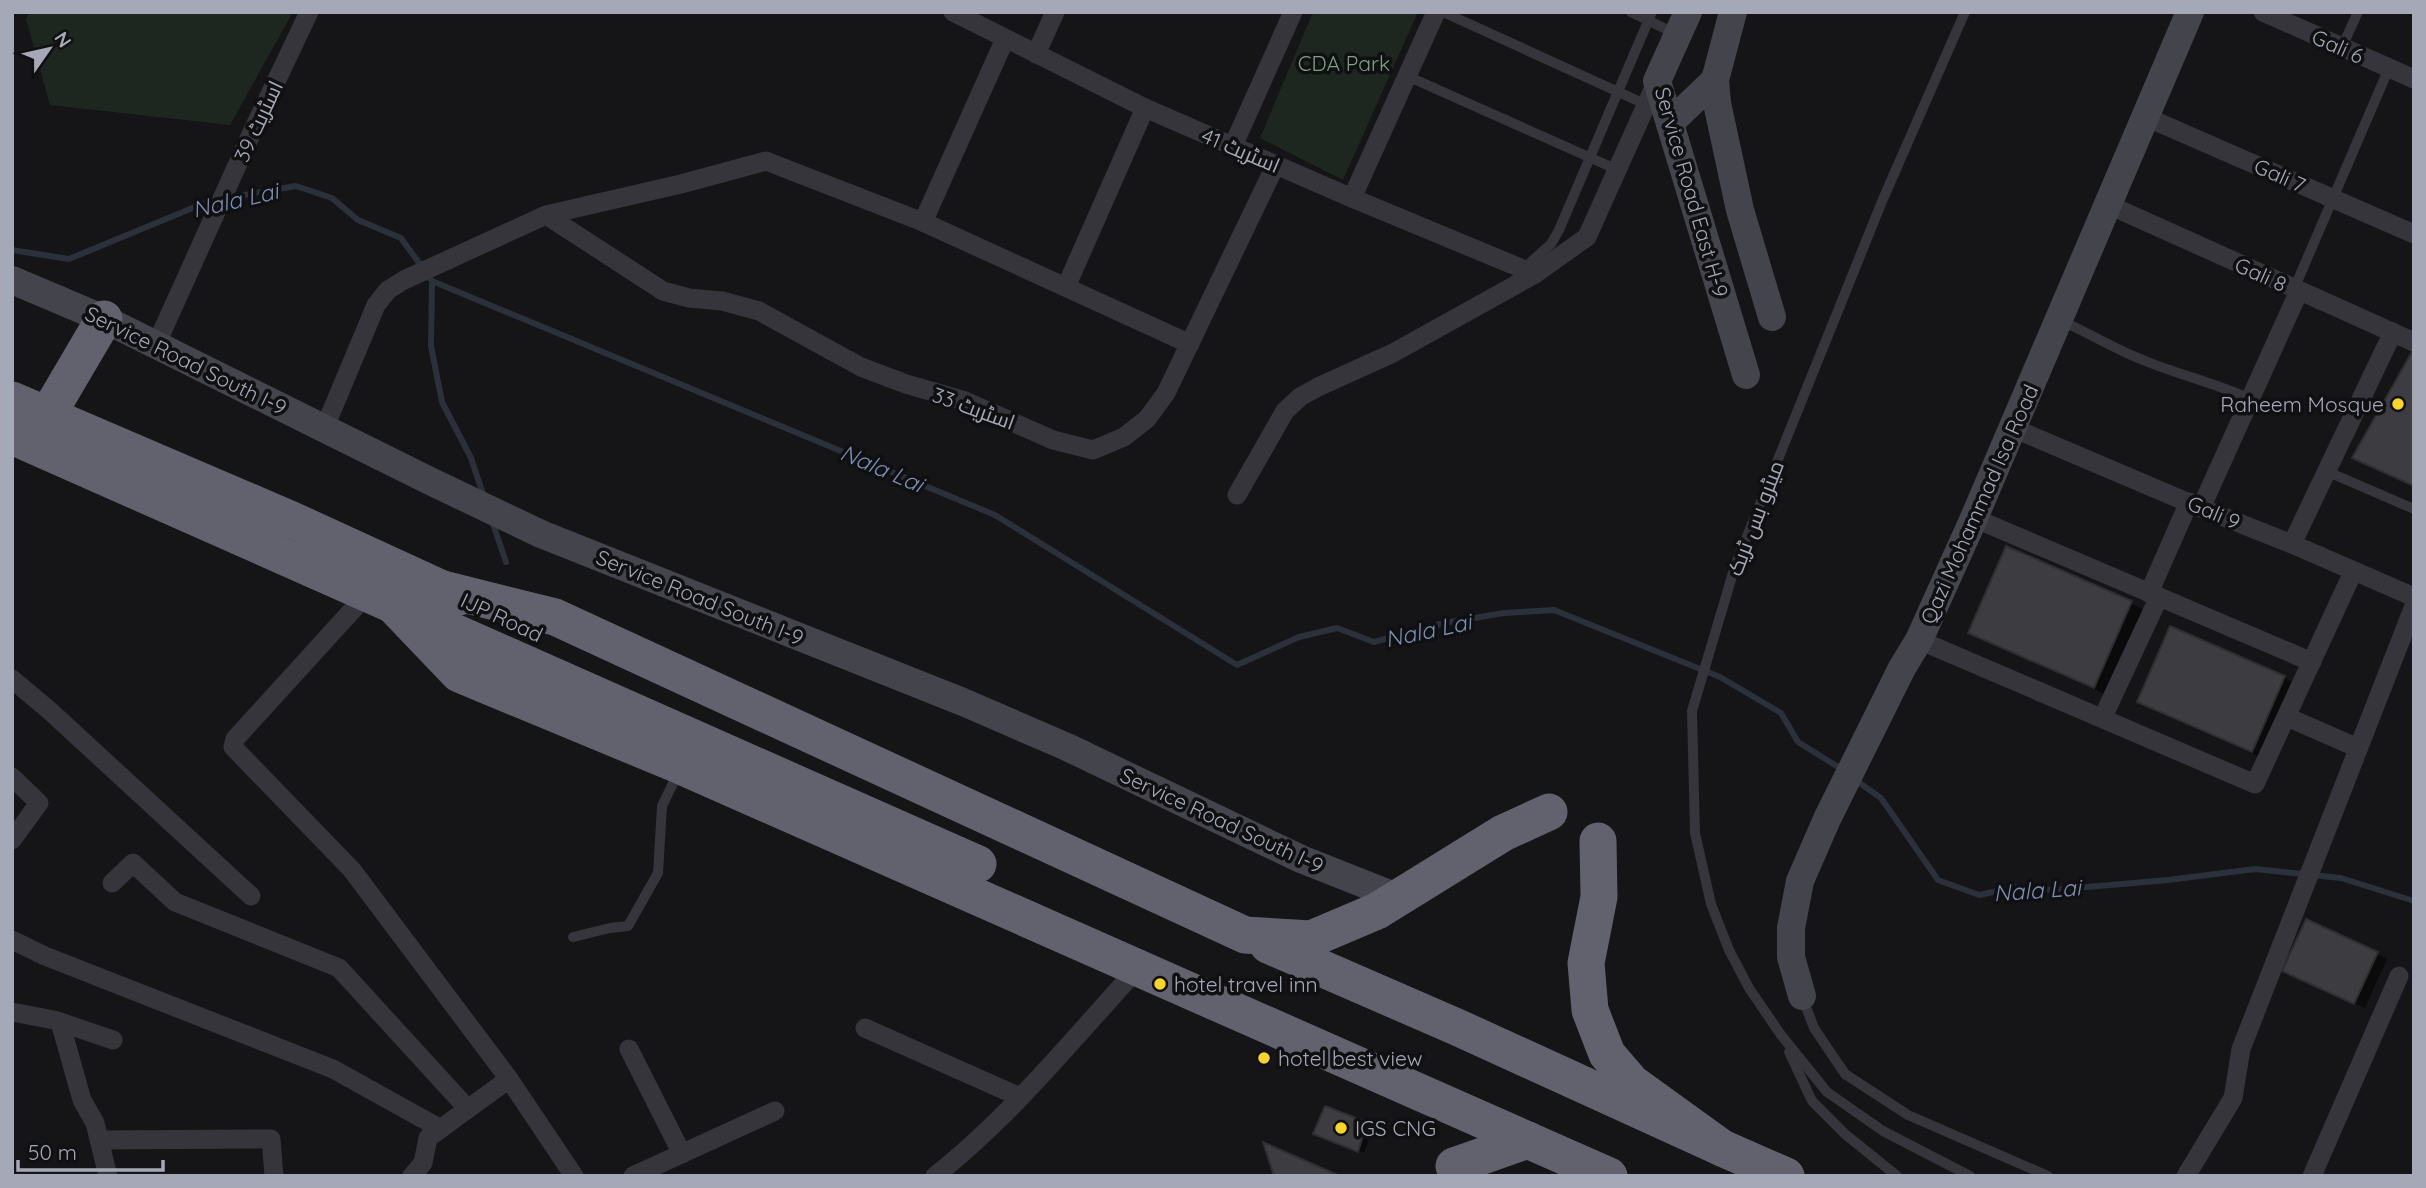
<svg xmlns="http://www.w3.org/2000/svg" width="2426" height="1188" viewBox="0 0 2426 1188" font-family="Quicksand,Cairo,sans-serif">
<style>
.green{fill:#1e2620}
.shadow{fill:#0007}
.lines{fill:none;stroke-linecap:round;stroke-linejoin:round}
.stream{stroke:#2a313b;stroke-width:6}
.building{fill:#3c3c41;stroke:#2f2e32;stroke-width:2}
.lane{stroke:#35353b;stroke-width:10}
.street{stroke:#35353b;stroke-width:19}
.secondary{stroke:#43444c;stroke-width:28}
.highway{stroke:#61626d;stroke-width:37}
.poi-dot{fill:#fcd426;stroke:#100f11;stroke-width:2.5}
.labels{text-anchor:middle;dominant-baseline:central;stroke-width:7;stroke-linejoin:round;paint-order:stroke}
.street-label{font-size:21px;fill:#a5a8b7;stroke:#100f11}
.park-label{font-size:21px;fill:#7ba384;stroke:#100f11}
.poi-label{font-size:21px;fill:#a5a8b7;stroke:#100f11;text-anchor:start}
.water-label{font-size:23px;font-style:italic;fill:#7a90b5;stroke:#100f11}
</style>
<rect width="100%" height="100%" fill="#151416"/>
<!-- green -->
<g class="green">
<polygon points="29,12 293,12 230,125 50,105 26,19"/>
<polygon points="1313,12 1418,12 1343,180 1260,138"/>
</g>
<!-- shadow -->
<g class="shadow">
<polygon points="2131,603 2151,614 2114,698 1990,643 1970,632"/>
<polygon points="2284,677 2304,689 2272,762 2159,713 2139,702"/>
<polygon points="2307,921 2387,959 2365,1008 2294,976"/>
<polygon points="1326,1108 1373,1127 1364,1153 1322,1136"/>
</g>
<g class="lines">
<!-- stream -->
<g class="stream">
<polyline points="227,198 296,186 332,198 358,220 401,238 432,281 995,515 1237,665 1299,637 1337,628 1374,642 1444,623 1504,613 1554,610 1720,677 1781,713 1798,742 1843,770"/>
<polyline points="12,250 69,259 207,202 216,200"/>
<polyline points="432,281 431,346 442,402 471,458 484,497"/>
<polyline points="492,521 506,562"/>
<polyline points="1854,779 1881,798 1938,880 1979,895 2017,887 2053,890 2168,880 2255,869 2341,878 2414,901"/>
</g>
</g>
<!-- building -->
<g class="building">
<polygon points="2413,350 2414,350 2414,486 2352,458"/>
<polygon points="2006,546 2132,601 2094,688 1968,633"/>
<polygon points="2170,626 2285,676 2252,752 2137,702"/>
<polygon points="2306,919 2378,952 2354,1004 2282,971"/>
<polygon points="1325,1106 1367,1122 1358,1152 1313,1134"/>
<polygon points="1263,1142 1340,1176 1274,1176"/>
</g>
<g class="lines">
<!-- lane -->
<g class="lane">
<polyline points="1443,12 1647,105"/>
<polyline points="1631,12 1674,33"/>
<polyline points="1965,12 1883,199 1735,566 1692,711 1695,833 1711,904 1729,950 1749,988 1781,1035 1827,1092 1883,1131 1970,1176"/>
<polyline points="2342,47 2358,12"/>
<polyline points="1407,76 1618,170"/>
<polyline points="1523,269 1551,244 1559,230 1652,12"/>
<polyline points="2294,289 2389,68"/>
<path d="M2059,320C2088,332 2114,349 2143,360C2179,375 2215,383 2250,399"/>
<polyline points="2326,471 2414,509"/>
<polyline points="573,937 610,928 628,926 658,873 662,806 678,773"/>
<polyline points="1803,999 1814,1028 1845,1074 1908,1115 2048,1176"/>
<polyline points="1789,1052 1812,1101 1845,1134 1897,1176"/>
</g>
<!-- street -->
<g class="street">
<polyline points="953,12 1145,108 1352,198 1535,274"/>
<polyline points="2263,12 2414,79"/>
<polyline points="1036,54 1055,12"/>
<polyline points="2146,117 2414,234"/>
<polyline points="1233,146 1293,12"/>
<polyline points="1352,198 1436,12"/>
<polyline points="2109,205 2414,342"/>
<polyline points="546,215 663,291 689,298 722,301 759,311 861,367 906,384 965,401 1053,440 1093,450 1124,437 1147,419 1166,393 1276,164"/>
<polyline points="923,222 1005,39"/>
<polyline points="1066,287 1145,108"/>
<polyline points="156,345 253,130 309,12"/>
<polyline points="325,427 376,305 388,290 404,280 546,215 681,184 766,161 923,222 1190,344"/>
<polyline points="2013,428 2201,508 2292,544 2414,597"/>
<polyline points="1237,495 1285,411 1300,397 1318,387 1393,353 1535,274 1587,237 1657,81"/>
<polyline points="2201,508 2299,291"/>
<polyline points="1974,518 2312,662"/>
<polyline points="2292,544 2393,332"/>
<polyline points="368,593 235,739 233,747 352,870 509,1079 574,1176"/>
<polyline points="2149,593 2189,502"/>
<polyline points="1919,640 2255,784 2353,572"/>
<polyline points="12,679 50,711 251,896"/>
<polyline points="2103,717 2159,597"/>
<polyline points="2287,717 2358,748"/>
<polyline points="12,777 39,803 12,840"/>
<polyline points="112,883 133,863 175,902 339,968 468,1109"/>
<polyline points="12,940 45,956 333,1069 441,1129"/>
<polyline points="12,1012 54,1020 113,1040"/>
<polyline points="60,1022 82,1100 95,1123 108,1176"/>
<polyline points="865,1028 1020,1097"/>
<polyline points="629,1049 682,1154"/>
<polyline points="99,1140 271,1139 274,1176"/>
<polyline points="412,1176 423,1163 428,1138 509,1079"/>
<polyline points="633,1176 775,1111"/>
<path d="M935,1176C1011,1116 1073,1039 1138,968"/>
<polyline points="2186,1176 2233,1098 2241,1049 2414,606"/>
<polyline points="2312,1176 2399,976"/>
</g>
<!-- secondary -->
<g class="secondary">
<polyline points="1688,12 1657,81 1746,375"/>
<polyline points="1733,12 1715,80 1717,103 1740,210 1772,317"/>
<polyline points="1670,123 1715,80"/>
<polyline points="12,280 104,319 428,480 541,534 963,702 1067,747 1301,859 1397,897"/>
<polyline points="1802,996 1791,957 1791,928 1800,881 1827,819 1902,668 1919,640 1974,518 2190,12"/>
</g>
<!-- highway -->
<g class="highway">
<polyline points="12,400 292,520 460,597"/>
<polyline points="47,416 104,319"/>
<polyline points="12,436 978,864"/>
<polyline points="439,588 555,617 1245,935 1311,939 1377,911 1503,833 1549,812"/>
<polyline points="394,606 459,674 681,766 1609,1176"/>
<polyline points="1598,841 1599,897 1586,963 1590,1010 1607,1054 1632,1083 1722,1148 1786,1176"/>
<polyline points="1268,945 1459,1028 1722,1148"/>
<polyline points="1454,1166 1528,1140"/>
</g>
</g>
<!-- markers -->
<g class="poi-dot">
<circle cx="2398" cy="404" r="7"/>
<circle cx="1160" cy="984" r="7"/>
<circle cx="1264" cy="1058" r="7"/>
<circle cx="1341" cy="1128" r="7"/>
</g>
<g class="labels">
<!-- street labels -->
<g class="street-label">
<text transform="translate(2338 46) rotate(24)">Gali 6</text>
<text transform="translate(258 121) rotate(-65)">اسٹریٹ 39</text>
<text transform="translate(1241 150) rotate(23)">اسٹریٹ 41</text>
<text transform="translate(2280 175) rotate(24)">Gali 7</text>
<text transform="translate(1692 192) rotate(74)">Service Road East H-9</text>
<text transform="translate(2261 274) rotate(24)">Gali 8</text>
<text transform="translate(186 360) rotate(26)">Service Road South I-9</text>
<text transform="translate(974 408) rotate(20)">اسٹریٹ 33</text>
<text transform="translate(1979 504) rotate(-66)">Qazi Mohammad Isa Road</text>
<text transform="translate(2214 512) rotate(23)">Gali 9</text>
<text transform="translate(1755 518) rotate(-69)">میٹرو بس ٹریک</text>
<text transform="translate(700 597) rotate(22)">Service Road South I-9</text>
<text transform="translate(502 617) rotate(25)">IJP Road</text>
<text transform="translate(1222 820) rotate(25)">Service Road South I-9</text>
</g>
<!-- park labels -->
<g class="park-label">
<text x="1344" y="63">CDA Park</text>
</g>
<!-- poi labels -->
<g class="poi-label">
<text x="2384" y="404" text-anchor="end">Raheem Mosque</text>
<text x="1174" y="984">hotel travel inn</text>
<text x="1278" y="1058">hotel best view</text>
<text x="1355" y="1128">IGS CNG</text>
</g>
<!-- water labels -->
<g class="water-label">
<text transform="translate(235 200) rotate(-13)">Nala Lai</text>
<text transform="translate(882 468) rotate(23)">Nala Lai</text>
<text transform="translate(1428 630) rotate(-12)">Nala Lai</text>
<text transform="translate(2037 890) rotate(-4)">Nala Lai</text>
</g>
</g>
<!-- border -->
<rect width="2426" height="1188" fill="none" stroke="#a5a8b7" stroke-width="28"/>
<!-- north arrow -->
<g transform="translate(49 49) rotate(56)" stroke="#100f11" stroke-width="5" paint-order="stroke">
<path d="M0-5L12 26L0 18L-12 26Z" fill="#a5a8b7"/>
<text y="-10" font-size="19" font-weight="bold" text-anchor="middle" fill="#a5a8b7">N</text>
</g>
<!-- scale -->
<path d="M18 1160v10h145v-10" fill="none" stroke="#a5a8b7" stroke-width="3.5"/>
<text x="28" y="1160" font-size="21" fill="#a5a8b7" stroke="#100f11" stroke-width="5" paint-order="stroke">50 m</text>
</svg>
